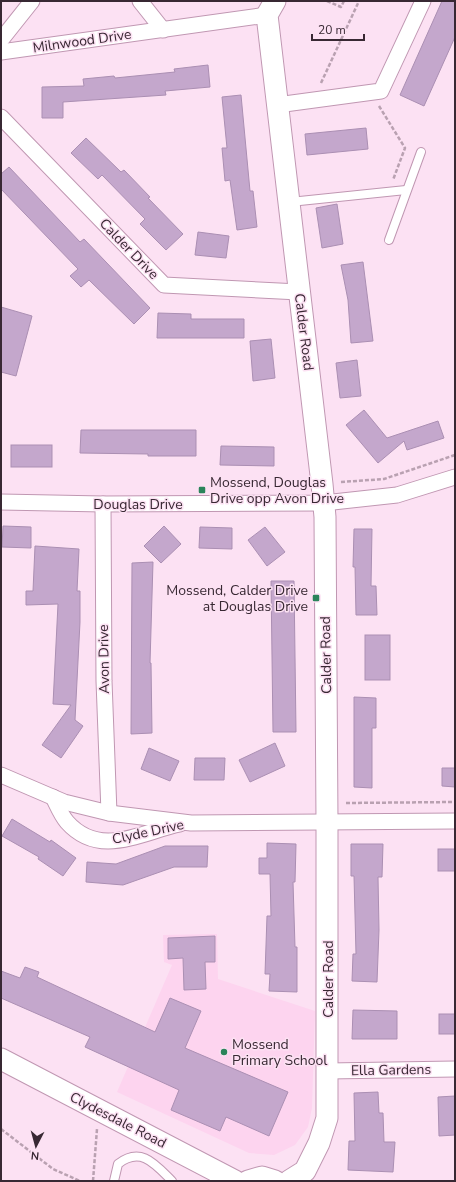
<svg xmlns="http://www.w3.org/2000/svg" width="456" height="1182" viewBox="0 0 456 1182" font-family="'Nunito Sans',sans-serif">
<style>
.built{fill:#fdd4ef}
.building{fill:#c4a7cc;stroke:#ab8fb3}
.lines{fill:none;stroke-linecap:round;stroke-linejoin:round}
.lane-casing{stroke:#c097b2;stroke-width:10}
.street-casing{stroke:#c097b2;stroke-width:17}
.secondary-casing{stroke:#c097b2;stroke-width:23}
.path{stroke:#b9a1b1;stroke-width:2.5;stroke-dasharray:4 2;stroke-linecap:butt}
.lane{stroke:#fff;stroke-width:8}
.street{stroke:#fff;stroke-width:15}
.secondary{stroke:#fff;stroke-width:21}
.poi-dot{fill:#2a845a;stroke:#fce1f3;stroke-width:1.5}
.labels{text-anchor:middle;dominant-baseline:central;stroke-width:3;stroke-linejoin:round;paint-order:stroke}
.street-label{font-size:14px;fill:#382833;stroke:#fce1f3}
.poi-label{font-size:14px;fill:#382833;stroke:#fce1f3;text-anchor:start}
</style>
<rect width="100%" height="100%" fill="#fce1f3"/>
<!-- built -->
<polygon class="built" points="217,934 218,979 315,1011 312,1108 308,1127 295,1145 274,1155 249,1153 117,1092 172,965 164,962 163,935"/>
<!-- building -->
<g class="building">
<polygon points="442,1 455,1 455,37 424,106 400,95"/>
<polygon points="208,65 210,87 165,91 166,95 63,102 63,118 42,118 42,87 84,86 83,79 114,76 115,78 175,72 174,69"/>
<polygon points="241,95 250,191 253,191 257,227 237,230 230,180 225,181 222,148 227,148 222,97"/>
<polygon points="366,128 368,149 307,155 305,134"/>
<polygon points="86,138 121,172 124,170 150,197 148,198 183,234 166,250 140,224 145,219 102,175 98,179 71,153"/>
<polygon points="9,167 80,242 84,239 150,308 134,324 89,280 81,287 70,276 78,269 1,189 1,174"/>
<polygon points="337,204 343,244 322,248 316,208"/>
<polygon points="198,232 229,236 226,258 195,255"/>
<polygon points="363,262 373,341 351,343 348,300 341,265"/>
<polygon points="1,307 32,316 16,376 1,372"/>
<polygon points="158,313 191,314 191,319 244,319 244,338 157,338"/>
<polygon points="271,339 275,378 253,381 250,341"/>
<polygon points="357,360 361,396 340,398 336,363"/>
<polygon points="364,410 387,438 438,421 444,438 407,450 404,441 378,463 346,425"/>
<polygon points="81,430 196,430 196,456 148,456 148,454 80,453"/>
<rect x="11" y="445" width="41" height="22"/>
<polygon points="221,446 274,447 274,466 220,465"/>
<polygon points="3,526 31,527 31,548 2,547"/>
<polygon points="164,526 181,544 161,563 144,546"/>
<polygon points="200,527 232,528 232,549 199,548"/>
<polygon points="265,527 285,552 267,566 248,540"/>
<polygon points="354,529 372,529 371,586 376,586 377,615 356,615 355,567 353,567"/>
<polygon points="35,546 79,549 77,591 80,591 80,622 75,720 83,726 61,758 42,745 71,705 53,704 58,604 26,605 26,591 33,591"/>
<polygon points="153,562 150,663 151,663 152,733 131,734 132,563"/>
<polygon points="271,581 294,581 296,732 273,732"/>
<rect x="365" y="635" width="25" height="45"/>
<polygon points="354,697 376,698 376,728 372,728 372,788 354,787"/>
<polygon points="275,743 285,766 250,782 239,760"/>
<polygon points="149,748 179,761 170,781 141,769"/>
<polygon points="195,758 225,758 224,780 194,780"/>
<polygon points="442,768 455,768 455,787 442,786"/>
<polygon points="12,819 50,842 51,840 76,858 63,876 38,859 39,857 2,836"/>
<polygon points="267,843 296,844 295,882 293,882 295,947 297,947 297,992 269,991 270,974 265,974 267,916 271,916 270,874 259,874 259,858 267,858"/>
<polygon points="351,844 383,844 382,877 378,877 379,930 377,982 352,981 353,954 356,954 354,876 351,876"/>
<polygon points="165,846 208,846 207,867 174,867 123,885 86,882 87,862 116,864"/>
<rect x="438" y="849" width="17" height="22"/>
<polygon points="215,936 215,962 205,962 206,989 184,990 183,958 168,959 168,938"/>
<polygon points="25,967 39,972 37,977 155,1032 170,998 201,1011 185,1048 288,1092 269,1136 226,1117 220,1131 171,1110 179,1090 85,1047 90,1037 1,998 1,971 20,978"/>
<polygon points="353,1010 397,1011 397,1039 352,1039"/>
<rect x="439" y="1014" width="16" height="20"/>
<polygon points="378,1092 379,1113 383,1113 384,1142 395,1142 393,1172 348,1170 349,1141 355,1141 354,1093"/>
<polygon points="455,1096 455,1135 439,1136 438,1097"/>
</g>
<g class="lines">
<!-- lane casing -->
<g class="lane-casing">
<g id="lane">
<polyline points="290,202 406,190"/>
<polyline points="389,240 421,152"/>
<path d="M114,1181L118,1164C141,1146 155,1164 172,1181"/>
</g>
</g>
<!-- street casing -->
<g class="street-casing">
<g id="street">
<polyline points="140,1 163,30"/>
<polyline points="1,40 32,1"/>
<polyline points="1,52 267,15"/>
<polyline points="277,105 381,91 423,1"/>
<polyline points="1,117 164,285 299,292"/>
<polyline points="1,502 103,504 324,503 397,495 455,477"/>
<polyline points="103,504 104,681 109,813"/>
<polyline points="1,775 64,802 109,813 191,823 455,821"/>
<path d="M53,797C57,805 61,815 67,822C100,859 141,832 180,824"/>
<polyline points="328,1071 455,1069"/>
</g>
</g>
<!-- secondary casing -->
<g class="secondary-casing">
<g id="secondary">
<polyline points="275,1 267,15 322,484 325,517 327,822 327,1118 319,1143 305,1171 289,1181"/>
<polyline points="1,1059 235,1181"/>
<polyline points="248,1181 262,1177 275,1181"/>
</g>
</g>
<!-- path -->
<g class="path">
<polyline points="327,1 341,7 344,1"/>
<polyline points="321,83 359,1"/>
<polyline points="379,106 405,148 393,180"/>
<polyline points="341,482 384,479 455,455"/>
<polyline points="346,803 455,802"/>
<polyline points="1,1129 53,1169 80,1181"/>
<polyline points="93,1181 97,1129"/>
</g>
<!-- lane -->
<use href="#lane" class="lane"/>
<!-- street -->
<use href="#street" class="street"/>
<!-- secondary -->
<use href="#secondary" class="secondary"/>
</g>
<!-- markers -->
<g class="poi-dot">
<rect x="198" y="486" width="8" height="8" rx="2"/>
<rect x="312" y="594" width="8" height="8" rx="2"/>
<circle cx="224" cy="1052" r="4"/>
</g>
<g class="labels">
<!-- street labels -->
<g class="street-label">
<text transform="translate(82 41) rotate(-8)">Milnwood Drive</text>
<text transform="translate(129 249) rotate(46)">Calder Drive</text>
<text transform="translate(304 332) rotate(83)">Calder Road</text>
<text x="138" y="504">Douglas Drive</text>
<text transform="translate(326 655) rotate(-91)">Calder Road</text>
<text transform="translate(104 659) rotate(-91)">Avon Drive</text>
<text transform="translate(148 832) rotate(-12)">Clyde Drive</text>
<text transform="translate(328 979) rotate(-90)">Calder Road</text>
<text transform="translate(391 1070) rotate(-1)">Ella Gardens</text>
<text transform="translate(118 1120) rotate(27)">Clydesdale Road</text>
</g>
<!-- poi labels -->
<g class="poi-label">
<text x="210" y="482">Mossend, Douglas<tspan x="210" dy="16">Drive opp Avon Drive</tspan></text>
<text x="308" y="590" text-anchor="end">Mossend, Calder Drive<tspan x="308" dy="16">at Douglas Drive</tspan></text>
<text x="232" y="1044">Mossend<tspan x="232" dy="16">Primary School</tspan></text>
</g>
</g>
<!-- border -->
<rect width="456" height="1182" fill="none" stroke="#382833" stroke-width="4"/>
<!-- north arrow -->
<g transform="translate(36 1146) rotate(186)" stroke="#fce1f3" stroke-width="3" paint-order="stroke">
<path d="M0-3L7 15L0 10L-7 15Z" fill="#382833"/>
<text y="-6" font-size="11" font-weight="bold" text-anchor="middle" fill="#382833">N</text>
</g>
<!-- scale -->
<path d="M312 34v6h52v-6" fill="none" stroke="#382833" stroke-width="2"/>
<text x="318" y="34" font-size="12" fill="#382833" stroke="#fce1f3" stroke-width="3" paint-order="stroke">20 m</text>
</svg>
